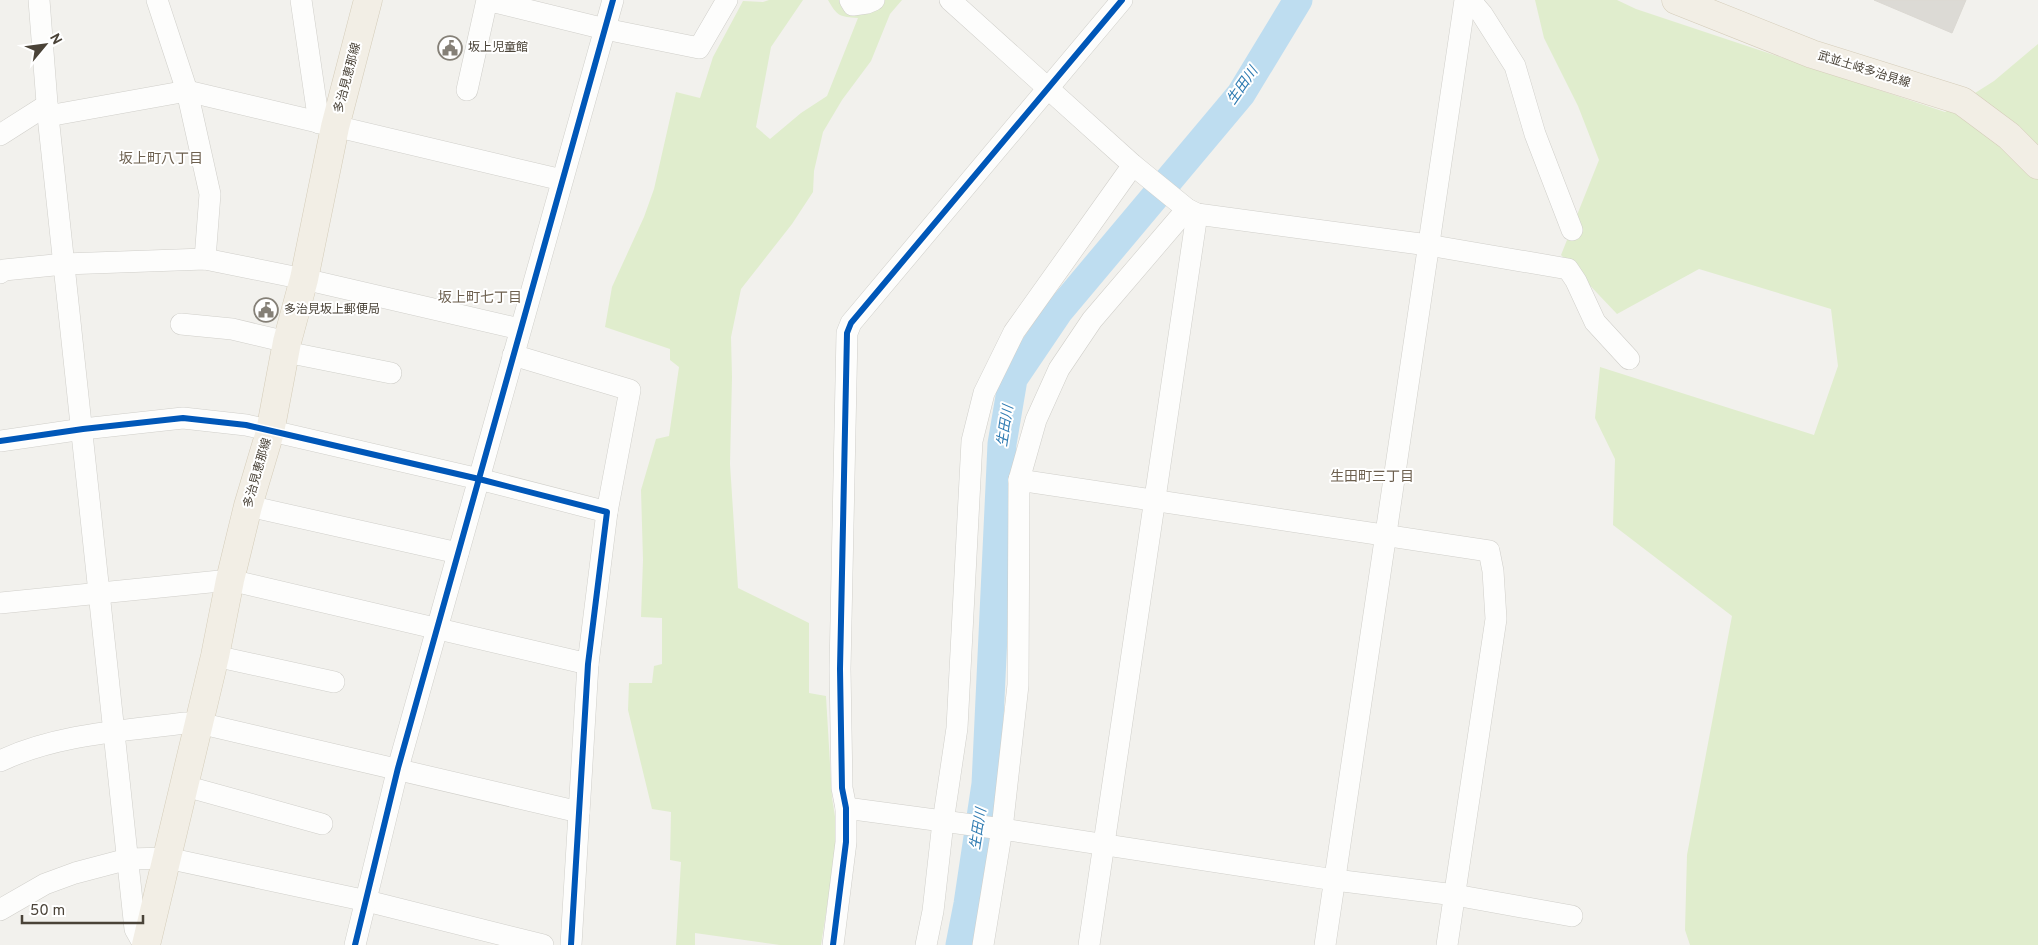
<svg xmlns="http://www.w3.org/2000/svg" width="2038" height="945" viewBox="0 0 2038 945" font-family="Overpass,'Noto Sans JP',sans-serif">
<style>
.green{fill:#e0edcd}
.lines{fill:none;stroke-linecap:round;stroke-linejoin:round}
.river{stroke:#beddf0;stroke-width:29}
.building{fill:#dcdad5;stroke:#dbd8d2}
.minor-casing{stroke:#d0cfca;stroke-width:22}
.major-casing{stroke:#d5cdba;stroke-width:29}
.minor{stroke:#fdfdfc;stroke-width:21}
.major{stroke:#f2eee5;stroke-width:28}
.cycleway-casing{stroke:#fff;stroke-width:9}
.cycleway{stroke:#0057b8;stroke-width:6}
.labels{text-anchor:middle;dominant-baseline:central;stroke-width:4;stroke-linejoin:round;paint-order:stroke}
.poi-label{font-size:12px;fill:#4a4338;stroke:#fff;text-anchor:start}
.street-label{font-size:12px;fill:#4a4338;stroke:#fff}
.water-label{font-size:14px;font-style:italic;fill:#2d7ab1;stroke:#fff}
.neighbourhood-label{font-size:14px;fill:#6d604f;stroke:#fff}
</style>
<rect width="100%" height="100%" fill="#f2f1ed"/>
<!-- green -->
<g class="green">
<path d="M769,0H803L771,47L756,127L770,139L801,113L827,96L858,18C840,17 837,16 828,0H902L890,14L871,61L842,100L823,132L814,171L813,192L792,224L741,289L731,337L732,377L730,464L738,588L809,623V693L826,696L832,798L838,835L821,945H780L695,933V945H676L681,862L670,860L671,812L652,809L628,710L629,683H652L654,666L662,664V618L641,617L643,560L641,490L656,439L669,436L679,367L670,360V349L605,327L612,287L644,217L654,189L676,92L700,98L713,57L743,1L763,2Z"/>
<polygon points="1535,0 1617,0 1636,9 1945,112 1994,81 2038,44 2038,945 1690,945 1685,930 1687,855 1732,616 1613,525 1615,459 1595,418 1600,367 1814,435 1838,366 1831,309 1699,269 1617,314 1561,255 1599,160 1578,106 1544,38"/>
</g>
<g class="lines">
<!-- river -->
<polyline class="river" points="960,945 968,904 986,784 1002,444 1013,379 1059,311 1241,94 1298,0"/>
</g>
<!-- building -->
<polygon class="building" points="1874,0 1966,0 1952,33"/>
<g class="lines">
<!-- minor casing -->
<g class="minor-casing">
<g id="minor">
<polyline points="39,0 48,116 135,929 144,945"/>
<polyline points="157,0 187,91 210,194 205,259"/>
<polyline points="301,0 319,123"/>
<polyline points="850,0 853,5 867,3 874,0"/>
<polyline points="950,0 1133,165 1187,209 1197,214 1428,245 1568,269 1576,281 1595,322 1629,359"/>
<polyline points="1470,0 1482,14 1515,66 1535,134 1572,230"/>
<polyline points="467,90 487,0 605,29 699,48 727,0"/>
<polyline points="48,116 187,91 562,180"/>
<polyline points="0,135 47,105"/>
<polyline points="0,273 4,270 64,264 205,259 304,279 520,329"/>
<polyline points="181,324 232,329 287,342"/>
<polyline points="286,352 391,373"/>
<polyline points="513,355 630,390 607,512 588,664 571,945"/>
<polyline points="0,441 83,429 183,418 246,425 479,479 607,512"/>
<polyline points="1019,480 1489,551 1493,571 1496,619 1447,945"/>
<polyline points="248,506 458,553"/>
<polyline points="0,603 230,580 588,664"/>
<polyline points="215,656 334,682"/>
<path d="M0,761C57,734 123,731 185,723H199L579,812"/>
<polyline points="185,786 322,824"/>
<polyline points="846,808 1002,829 1335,880 1455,895 1572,916"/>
<polyline points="0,910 45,884 75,873 128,859 167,858 367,901 543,945"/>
<polyline points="355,945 398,768 613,0"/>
<polyline points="833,945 846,842 846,808 842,788 840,669 847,333 851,323 1122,0"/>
<polyline points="926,945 933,911 943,822 957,728 972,441 984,393 1014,332 1133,165"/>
<polyline points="983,945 1002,829 1018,685 1019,480 1036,420 1059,369 1092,320 1187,209"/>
<polyline points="1089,945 1197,214"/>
<polyline points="1325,945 1465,0"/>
</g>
</g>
<!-- major casing -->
<g class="major-casing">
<g id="major">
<polyline points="1676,0 1812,54 1962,101 2009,136 2038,165"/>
<polyline points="146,945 215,656 230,580 248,506 270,432 287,342 304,279 335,127 368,0"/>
</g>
</g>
<!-- minor -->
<use href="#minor" class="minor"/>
<!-- major -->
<use href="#major" class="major"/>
<!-- cycleway casing -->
<g class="cycleway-casing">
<g id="cycleway">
<polyline points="0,441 83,429 183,418 246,425 479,479 607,512 588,664 571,945"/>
<polyline points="355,945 398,768 613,0"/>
<polyline points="833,945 846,842 846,808 842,788 840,669 847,333 851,323 1122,0"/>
</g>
</g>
<!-- cycleway -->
<use href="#cycleway" class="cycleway"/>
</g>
<!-- icons -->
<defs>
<g id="civic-ring" transform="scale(1.25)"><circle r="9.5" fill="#fff" stroke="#858077" stroke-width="1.5"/><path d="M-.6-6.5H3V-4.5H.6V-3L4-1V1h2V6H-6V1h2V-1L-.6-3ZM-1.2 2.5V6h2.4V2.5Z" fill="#858077"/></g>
</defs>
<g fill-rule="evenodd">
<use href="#civic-ring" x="450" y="48"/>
<use href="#civic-ring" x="266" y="310"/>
</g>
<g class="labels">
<!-- poi labels -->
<g class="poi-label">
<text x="468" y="48">坂上児童館</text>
<text x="284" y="310">多治見坂上郵便局</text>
</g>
<!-- street labels -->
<g class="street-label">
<text transform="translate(1864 70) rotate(17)">武並土岐多治見線</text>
<text transform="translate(348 78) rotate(-75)">多治見恵那線</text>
<text transform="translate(258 473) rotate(-74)">多治見恵那線</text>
</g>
<!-- water labels -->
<g class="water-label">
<text transform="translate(1243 86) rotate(-55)">生田川</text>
<text transform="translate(1006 426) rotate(-81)">生田川</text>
<text transform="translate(979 829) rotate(-81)">生田川</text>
</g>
<!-- neighbourhood labels -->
<g class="neighbourhood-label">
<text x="161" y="159">坂上町八丁目</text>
<text x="480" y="298">坂上町七丁目</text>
<text x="1372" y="477">生田町三丁目</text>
</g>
</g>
<!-- north arrow -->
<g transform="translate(45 45) rotate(61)" stroke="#ffffff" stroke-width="4" paint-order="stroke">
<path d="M0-4L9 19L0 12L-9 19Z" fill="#4a4338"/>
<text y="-8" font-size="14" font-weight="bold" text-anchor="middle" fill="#4a4338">N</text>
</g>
<!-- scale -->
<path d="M22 915v8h121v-8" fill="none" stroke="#4a4338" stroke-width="2.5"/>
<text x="30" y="915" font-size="15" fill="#4a4338" stroke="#ffffff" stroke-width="4" paint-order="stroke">50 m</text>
</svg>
